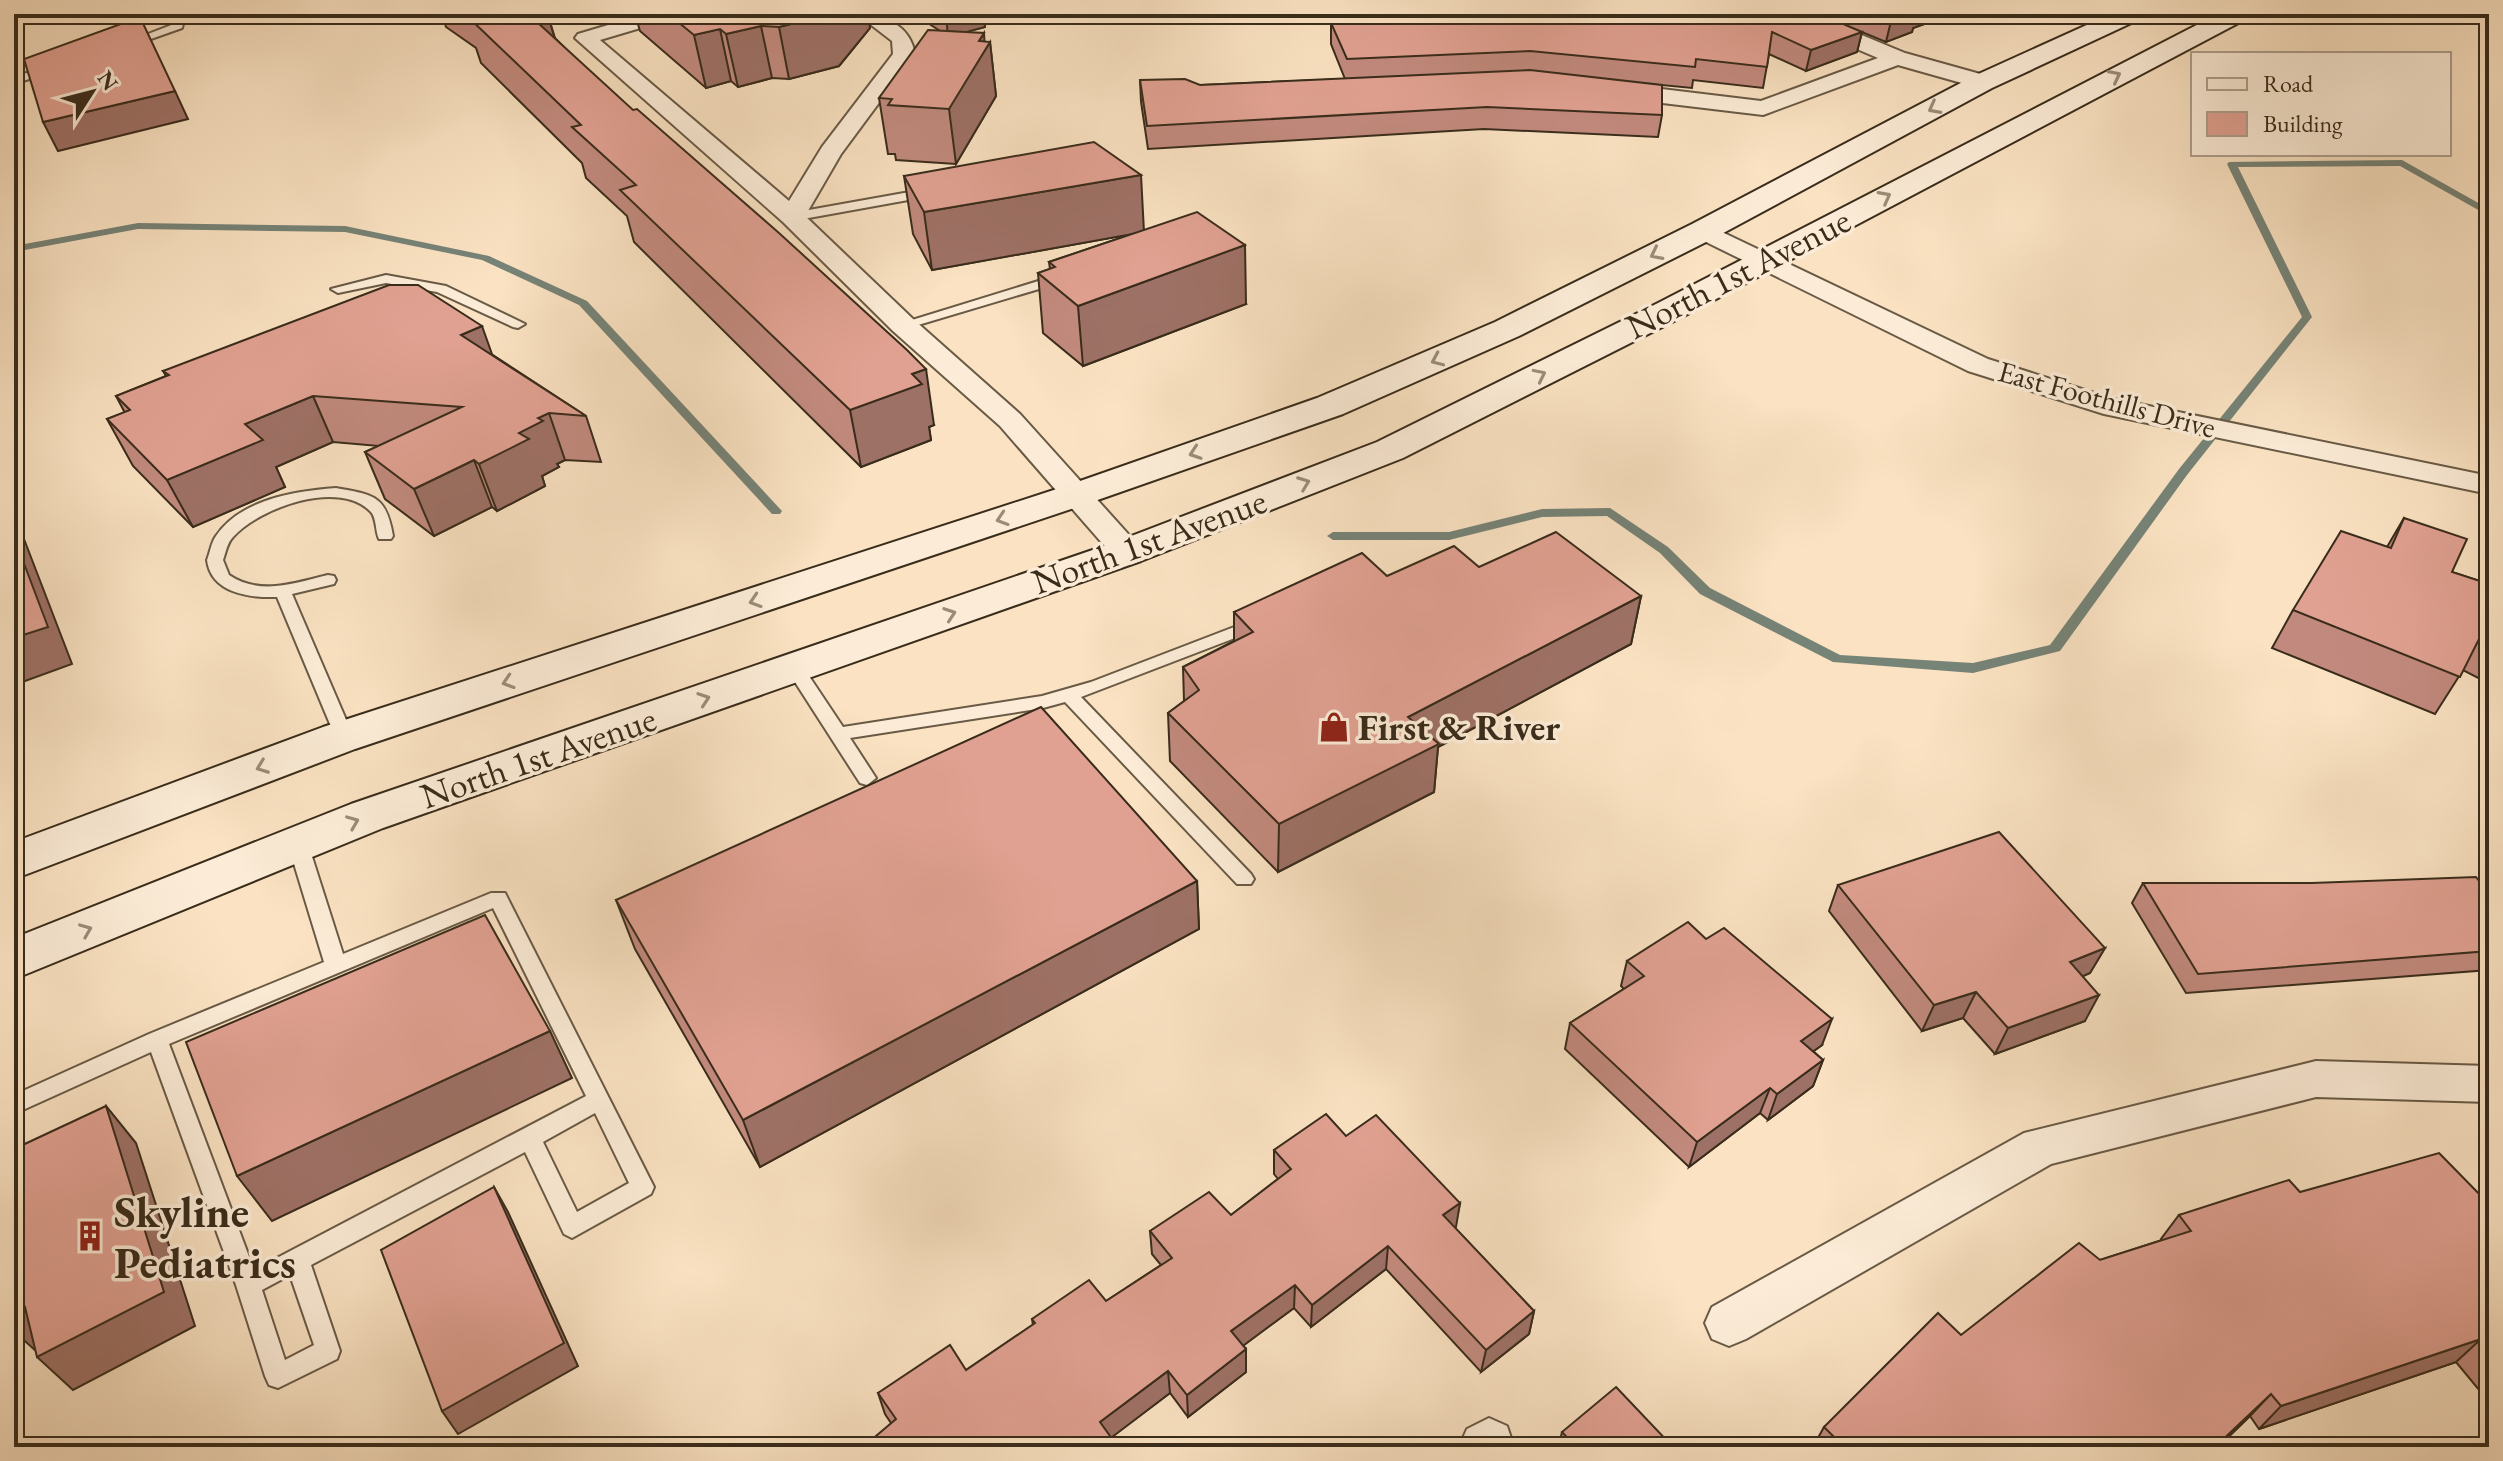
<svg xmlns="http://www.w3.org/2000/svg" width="2503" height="1461" viewBox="0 0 2503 1461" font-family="'EB Garamond',serif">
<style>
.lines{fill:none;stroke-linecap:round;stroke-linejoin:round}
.stream{fill:#768377;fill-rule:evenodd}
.lane-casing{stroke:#695a45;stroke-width:4}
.street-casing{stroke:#695a45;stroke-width:4}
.secondary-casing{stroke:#392c1b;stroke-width:4}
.lane{fill:#fcecd7;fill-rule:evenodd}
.street{fill:#fcecd7;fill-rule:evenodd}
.secondary{fill:#fcecd7;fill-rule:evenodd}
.wall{fill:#c28a7e;stroke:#392c1b;stroke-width:2}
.shaded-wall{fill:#9e7166;stroke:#392c1b;stroke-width:2}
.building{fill:#e1a192;stroke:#392c1b;stroke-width:2}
.oneway{stroke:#9a8c79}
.labels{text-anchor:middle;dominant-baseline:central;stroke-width:7;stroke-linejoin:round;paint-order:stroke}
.far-street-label{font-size:30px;fill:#392c1b;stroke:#fcecd7}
.street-label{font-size:36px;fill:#392c1b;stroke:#fcecd7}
.poi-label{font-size:36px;font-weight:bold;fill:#392c1b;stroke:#fcecd7;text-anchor:start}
.near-poi-label{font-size:44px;font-weight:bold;fill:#392c1b;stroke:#fcecd7;text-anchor:start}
</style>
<rect width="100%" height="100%" fill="#fae2c2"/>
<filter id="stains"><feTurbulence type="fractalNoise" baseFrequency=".0025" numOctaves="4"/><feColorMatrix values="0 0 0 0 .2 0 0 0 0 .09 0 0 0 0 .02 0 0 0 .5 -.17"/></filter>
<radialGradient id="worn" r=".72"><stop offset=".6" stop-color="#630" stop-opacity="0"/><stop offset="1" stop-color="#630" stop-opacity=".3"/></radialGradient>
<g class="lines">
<!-- stream -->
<g class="stream">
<polygon points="2402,160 2489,209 2489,216 2400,166 2238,167 2312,317 2187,475 2060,651 1973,673 1833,662 1700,594 1660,553 1607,516 1542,517 1449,540 1333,540 1327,536 1333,532 1449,532 1542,509 1610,508 1668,547 1710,588 1840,655 1973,663 2050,645 2179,469 2302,317 2227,164 2229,162"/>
<polygon points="138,223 345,226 489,256 587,301 782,511 780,514 772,514 579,305 482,260 345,232 138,229 14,252 14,246"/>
</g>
<!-- lane casing -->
<g class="lane-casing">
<g id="lane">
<polygon points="170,14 185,16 182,28 131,46 122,44 174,24 176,19"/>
<polygon points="49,66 54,69 53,71 14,84 14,77"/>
<polygon points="932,188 938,192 936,195 792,221 786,217 792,213"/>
<polygon points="1061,274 1066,275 1066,281 908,328 903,329 896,325"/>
<polygon points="386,275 446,286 525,324 518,328 513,327 437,292 386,283 338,293 331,289"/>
<path d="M336,488C374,495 386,495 393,536L391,539H379C375,531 377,517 370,511C338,479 259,508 233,537C227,543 226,552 223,560L229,575C260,596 295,583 328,575L334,576L336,580L334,584L292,594L353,736L344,742L335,736L277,597C249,598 211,593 207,560C210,553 211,543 216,536C241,499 296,491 336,488Z"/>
<polygon points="1255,619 1263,624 1261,628 1081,697 1251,874 1254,879 1251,884 1237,884 1065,702 1043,708 850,738 876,778 867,785 860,783 786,668 795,662 801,664 843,727 1042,696 1091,682"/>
<path d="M298,837L305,839L308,844L343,954L491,893H505L654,1187L651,1194L572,1238L564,1234L525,1152L311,1265L340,1351L337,1359L278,1388L269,1385L265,1376L236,1285L151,1052L14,1114V1095L149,1034L324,962L288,844L291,839ZM493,908L586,1096L254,1270L169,1044ZM595,1113L629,1183L577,1212L543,1142ZM290,1275L314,1345L285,1360L262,1290Z"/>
</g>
</g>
<!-- street casing -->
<g class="street-casing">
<g id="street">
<path d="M645,14H677L674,18L600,40L789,201L822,147L893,54L892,41L857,14C884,14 910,25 915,54L841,154L805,216L913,319L1020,414L1138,545L1143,552L1138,559L1127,562L1116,559L1000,426L893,331L783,222L575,38L578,34Z"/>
<polygon points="1790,14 1811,14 1905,53 1991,77 1994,82 1983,89 1898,65 1763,115 1612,97 1601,90 1612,83 1761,101 1878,58 1798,24"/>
<polygon points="1703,223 1988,359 2110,398 2489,476 2489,494 2104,414 1968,371 1694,236 1690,231 1694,226"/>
<polygon points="2316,1061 2489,1066 2489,1102 2316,1097 2051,1164 1746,1339 1729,1346 1712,1339 1705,1323 1712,1307 2024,1133"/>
<polygon points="1489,1418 1507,1426 1514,1447 1459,1447 1467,1429"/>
</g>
</g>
<!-- secondary casing -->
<g class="secondary-casing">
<g id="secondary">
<polygon points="2111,14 2143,14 2140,19 1992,88 1714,238 1519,336 1343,414 1089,503 355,749 14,879 14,842 323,727 1063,487 1317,398 1495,322 1692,224 1974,76"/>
<polygon points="2218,14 2249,14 2246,19 1682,317 1403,458 1141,561 383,828 14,979 14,938 351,804 1113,543 1377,442 1658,303"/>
</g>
</g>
<!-- lane -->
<use href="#lane" class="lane"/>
<!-- street -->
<use href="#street" class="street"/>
<!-- secondary -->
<use href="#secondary" class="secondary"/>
</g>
<!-- wall -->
<g class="wall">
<polygon points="442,14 543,14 549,19 555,38 934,425 929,427 931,440 861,467 634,242 627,216 586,178 582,163 481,63 476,48 446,27"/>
<polygon points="635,14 868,14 870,28 839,66 789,79 772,78 738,87 731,81 706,88 640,31"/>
<polygon points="873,14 901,14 889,17"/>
<polygon points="914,14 984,14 985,27 964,32 985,42 990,42 996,96 956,164 896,160 895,154 888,154 879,98 940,31"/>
<polygon points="1498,14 1948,14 1947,16 1913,28 1912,32 1886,42 1862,32 1857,52 1806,71 1769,54 1763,88 1693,80 1692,88 1662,85 1662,115 1658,137 1484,129 1148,149 1141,102 1140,80 1200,85 1345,79 1331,44 1331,23"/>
<polygon points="904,176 1144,230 1246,304 1083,366 1043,333 1038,273 1050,269 1049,262 1132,234 932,270 913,234"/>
<polygon points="493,355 586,416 601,462 565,460 557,464 559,467 542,476 545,486 497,511 492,507 434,536 385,499 365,452 379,446 333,442 276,467 285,487 193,527 133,466 107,419 125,413 116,396 166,376 163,371"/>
<polygon points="2404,518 2452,572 2489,584 2489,682 2488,683 2463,670 2435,714 2272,648 2293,610 2387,547"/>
<polygon points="1479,567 1641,596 1631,644 1438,747 1434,792 1278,872 1170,761 1168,713 1184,701 1183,667 1234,641 1234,612 1387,576"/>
<polygon points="1197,881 1199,929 760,1167 635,949 616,900"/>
<polygon points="2143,883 2489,894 2489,970 2186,993 2132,903"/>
<polygon points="1838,885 2105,948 2090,973 2083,976 2085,1021 1995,1054 1963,1018 1922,1031 1829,911"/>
<polygon points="1627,961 1822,1045 1813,1051 1823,1060 1813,1086 1768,1120 1760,1113 1689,1167 1565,1049 1570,1023 1624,989 1621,986"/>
<polygon points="1346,1136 1460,1203 1455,1228 1534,1311 1529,1334 1481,1372 1386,1269 1311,1327 1294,1308 1243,1345 1246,1349 1246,1372 1188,1417 1170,1393 1111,1437 891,1423 885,1414 878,1393 966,1370 1033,1325 1032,1319 1106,1301 1161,1265 1152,1254 1150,1231 1231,1215 1278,1179 1274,1174 1274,1150"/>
<polygon points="2300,1192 2489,1204 2489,1402 2456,1362 2259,1429 2250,1416 2218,1447 1813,1447 1824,1427 1961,1335 2100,1260 2162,1240 2161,1239 2179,1215"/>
<polygon points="1562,1432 1673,1447 1562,1447 1559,1444"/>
</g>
<!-- shaded-wall -->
<g class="shaded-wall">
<polygon points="622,14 635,14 623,17"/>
<polygon points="830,14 868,14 870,28 839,66 789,79 779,27"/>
<polygon points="946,14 984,14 985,27 948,37"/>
<polygon points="1911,14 1948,14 1947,16 1913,28 1912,32 1886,42 1891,21"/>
<polygon points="549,19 563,67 537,22"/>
<polygon points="761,26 772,78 738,87 726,34"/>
<polygon points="720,29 731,81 706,88 694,35"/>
<polygon points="1862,32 1857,52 1806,71 1811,50"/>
<polygon points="984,33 985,50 990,42 996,96 956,164 949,109 979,41"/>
<polygon points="175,91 188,119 58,151 43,122"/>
<polygon points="1141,175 1144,232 932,270 924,212"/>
<polygon points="1245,245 1246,304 1083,366 1078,306"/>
<polygon points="482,326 498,371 461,335"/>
<polygon points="926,369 934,425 929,427 931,440 861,467 850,410 912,374"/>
<polygon points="313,396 333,442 276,467 285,487 193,527 167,480 245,424"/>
<polygon points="549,413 565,460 557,464 559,467 542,476 545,486 497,511 479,464 538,418"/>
<polygon points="474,460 492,507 434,536 414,489"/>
<polygon points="14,513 72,664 14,685"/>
<polygon points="1641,596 1631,644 1438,747 1434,792 1278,872 1279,824 1408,717"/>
<polygon points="1197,881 1199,929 760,1167 743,1120"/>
<polygon points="2105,948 2090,973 2057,988 2070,962"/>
<polygon points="1976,992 1963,1018 1922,1031 1934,1005"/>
<polygon points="2099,995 2085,1021 1995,1054 2008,1028"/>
<polygon points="1832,1019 1822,1045 1792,1067 1801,1041"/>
<polygon points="550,1031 572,1078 272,1221 237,1176"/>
<polygon points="1823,1060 1813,1086 1768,1120 1777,1094"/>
<polygon points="1770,1088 1760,1113 1689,1167 1697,1142"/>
<polygon points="106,1106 136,1143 195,1326 73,1390 37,1357"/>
<polygon points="494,1187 508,1212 578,1366 458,1434 442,1411"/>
<polygon points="1460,1203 1456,1227 1440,1239 1443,1215"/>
<polygon points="1388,1246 1386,1269 1311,1327 1312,1305"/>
<polygon points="1295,1285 1294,1308 1232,1354 1231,1331"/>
<polygon points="25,1307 38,1353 14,1331 14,1313"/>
<polygon points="1534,1311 1529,1334 1481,1372 1486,1350"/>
<polygon points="2481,1339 2456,1362 2259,1429 2281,1406"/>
<polygon points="1246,1349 1246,1372 1188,1417 1187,1395"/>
<polygon points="1168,1371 1170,1393 1103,1444 1100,1422"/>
<polygon points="2271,1394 2250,1416 2218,1447 2215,1447"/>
</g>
<!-- building -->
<g class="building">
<polygon points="471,14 543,14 549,19 537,22 633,110 637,109 779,233 907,350 926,369 912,374 922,384 850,410 620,190 636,185 572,127 581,125 466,15"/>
<polygon points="668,14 830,14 779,27 761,26 726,34 720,29 694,35"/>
<polygon points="1498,14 1820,14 1862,32 1811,50 1772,32 1767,67 1696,59 1695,67 1530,51 1347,59 1331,23"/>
<polygon points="1874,14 1911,14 1891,21"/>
<polygon points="140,17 175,91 43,122 24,59"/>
<polygon points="928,30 984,33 979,41 990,42 949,109 888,105 892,99 879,98"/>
<polygon points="1530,70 1662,85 1662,115 1487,107 1147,126 1140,80 1185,79 1200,85"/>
<polygon points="1094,142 1141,175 924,212 904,176"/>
<polygon points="1197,212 1245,245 1078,306 1038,273 1055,267 1049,262"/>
<polygon points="389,285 418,285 482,326 461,335 586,416 549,413 538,418 543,421 519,433 529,439 479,464 474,460 414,489 365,452 462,407 313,396 245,424 263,440 167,480 107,419 130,410 116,396 169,375 163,371"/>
<polygon points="2404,518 2467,539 2452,572 2489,584 2489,634 2483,631 2460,677 2293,610 2341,531 2391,548"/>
<polygon points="1556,532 1641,596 1408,717 1439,744 1279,824 1168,713 1199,690 1183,667 1253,632 1234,612 1362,553 1387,576 1454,546 1479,567"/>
<polygon points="14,537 48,627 14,638"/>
<polygon points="1041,707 1197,881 743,1120 616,900"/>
<polygon points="1999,832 2105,948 2070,962 2099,995 2008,1028 1976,992 1934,1005 1838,885"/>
<polygon points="2476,877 2489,894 2489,951 2198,974 2143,883 2312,883"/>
<polygon points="485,915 550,1031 237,1176 186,1042"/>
<polygon points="1688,922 1706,939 1724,928 1832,1019 1801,1041 1823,1060 1777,1094 1770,1088 1697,1142 1570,1023 1644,976 1627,961"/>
<polygon points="106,1106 164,1292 37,1357 25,1307 14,1313 14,1149"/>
<polygon points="1326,1114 1346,1136 1376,1115 1460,1203 1443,1215 1534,1311 1486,1350 1388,1246 1312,1305 1295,1285 1231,1331 1246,1349 1187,1395 1168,1371 1100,1422 1115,1443 1110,1447 863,1447 896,1419 878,1393 950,1345 966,1370 1035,1323 1032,1319 1089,1280 1106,1301 1172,1258 1150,1231 1209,1192 1231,1215 1291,1169 1274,1150"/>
<polygon points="2439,1153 2489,1204 2489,1349 2481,1339 2281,1406 2271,1394 2215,1447 2164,1447 2158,1442 2153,1447 1844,1447 1824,1427 1938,1313 1961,1335 2079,1243 2100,1260 2191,1231 2179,1215 2238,1196 2289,1180 2300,1192"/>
<polygon points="494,1187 564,1343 442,1411 381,1250"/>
<polygon points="1616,1387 1673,1447 1576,1447 1562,1432"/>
</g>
<!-- one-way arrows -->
<defs><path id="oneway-chevron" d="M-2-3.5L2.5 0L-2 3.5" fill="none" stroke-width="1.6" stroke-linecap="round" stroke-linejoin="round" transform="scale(2)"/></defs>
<g class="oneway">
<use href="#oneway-chevron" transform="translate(2115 76) rotate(-27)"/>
<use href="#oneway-chevron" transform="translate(1934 108) rotate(152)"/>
<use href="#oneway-chevron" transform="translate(1885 197) rotate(-28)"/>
<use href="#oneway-chevron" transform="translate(1656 254) rotate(153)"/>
<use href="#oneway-chevron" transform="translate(1437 360) rotate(156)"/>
<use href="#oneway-chevron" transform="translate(1540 375) rotate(-26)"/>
<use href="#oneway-chevron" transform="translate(1195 453) rotate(161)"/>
<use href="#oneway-chevron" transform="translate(1304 483) rotate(-21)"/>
<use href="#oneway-chevron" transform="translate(1002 519) rotate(162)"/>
<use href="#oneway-chevron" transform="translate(755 601) rotate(162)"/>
<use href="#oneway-chevron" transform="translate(950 614) rotate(-19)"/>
<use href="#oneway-chevron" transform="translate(508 682) rotate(162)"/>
<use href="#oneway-chevron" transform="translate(704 699) rotate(-19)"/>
<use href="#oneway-chevron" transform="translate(262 767) rotate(159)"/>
<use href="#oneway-chevron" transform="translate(353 822) rotate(-22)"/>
<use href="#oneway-chevron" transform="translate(86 930) rotate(-22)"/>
</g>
<!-- icons -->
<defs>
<g id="shop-bare" transform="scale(2.4)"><path d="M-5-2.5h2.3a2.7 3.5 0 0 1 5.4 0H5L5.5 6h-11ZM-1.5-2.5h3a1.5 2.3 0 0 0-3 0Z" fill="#8f2418" stroke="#fcecd7" stroke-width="2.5" paint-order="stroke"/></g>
<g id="building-bare" transform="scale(2.4)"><path d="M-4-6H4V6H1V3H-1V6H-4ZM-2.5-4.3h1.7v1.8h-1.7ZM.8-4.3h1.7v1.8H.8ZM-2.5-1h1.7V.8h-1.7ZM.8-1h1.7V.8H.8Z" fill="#8f2418" stroke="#fcecd7" stroke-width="2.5" paint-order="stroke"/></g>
</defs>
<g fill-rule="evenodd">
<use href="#shop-bare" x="1334" y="727"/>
<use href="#building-bare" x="90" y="1236"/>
</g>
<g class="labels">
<!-- far-street labels -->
<g class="far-street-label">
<text transform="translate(2107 399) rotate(15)">East Foothills Drive</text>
</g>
<!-- street labels -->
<g class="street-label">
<text transform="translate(1738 273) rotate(-27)">North 1st Avenue</text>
<text transform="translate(1149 541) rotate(-20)">North 1st Avenue</text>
<text transform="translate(538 757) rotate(-19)">North 1st Avenue</text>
</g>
<!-- poi labels -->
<g class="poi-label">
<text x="1358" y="727">First &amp; River</text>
</g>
<!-- near-poi labels -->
<g class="near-poi-label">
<text x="114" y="1211">Skyline<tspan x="114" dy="51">Pediatrics</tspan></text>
</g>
</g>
<!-- margin -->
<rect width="2503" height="1461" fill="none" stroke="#fae2c2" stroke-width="48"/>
<rect x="16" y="16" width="2471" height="1429" fill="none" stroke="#392c1b" stroke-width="4"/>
<rect x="24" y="24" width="2455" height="1413" fill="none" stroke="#392c1b" stroke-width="2"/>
<!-- legend -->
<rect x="2191" y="52" width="260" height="104" fill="#fcecd7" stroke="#ae9f8c" stroke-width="2"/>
<rect x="2207" y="78" width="40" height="12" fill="#fcecd7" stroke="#ae9f8c" stroke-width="2"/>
<text x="2263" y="92" font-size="24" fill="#392c1b">Road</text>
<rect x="2207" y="112" width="40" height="24" fill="#e1a192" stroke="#ae9f8c" stroke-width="2"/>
<text x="2263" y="132" font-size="24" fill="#392c1b">Building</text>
<!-- north arrow -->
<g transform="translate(92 92) rotate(54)" stroke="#fcecd7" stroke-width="6" paint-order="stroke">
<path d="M0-6L14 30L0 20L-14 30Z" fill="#392c1b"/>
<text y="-12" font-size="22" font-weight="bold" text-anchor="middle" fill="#392c1b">N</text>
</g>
<rect width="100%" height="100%" filter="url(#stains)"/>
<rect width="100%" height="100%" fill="url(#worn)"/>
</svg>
